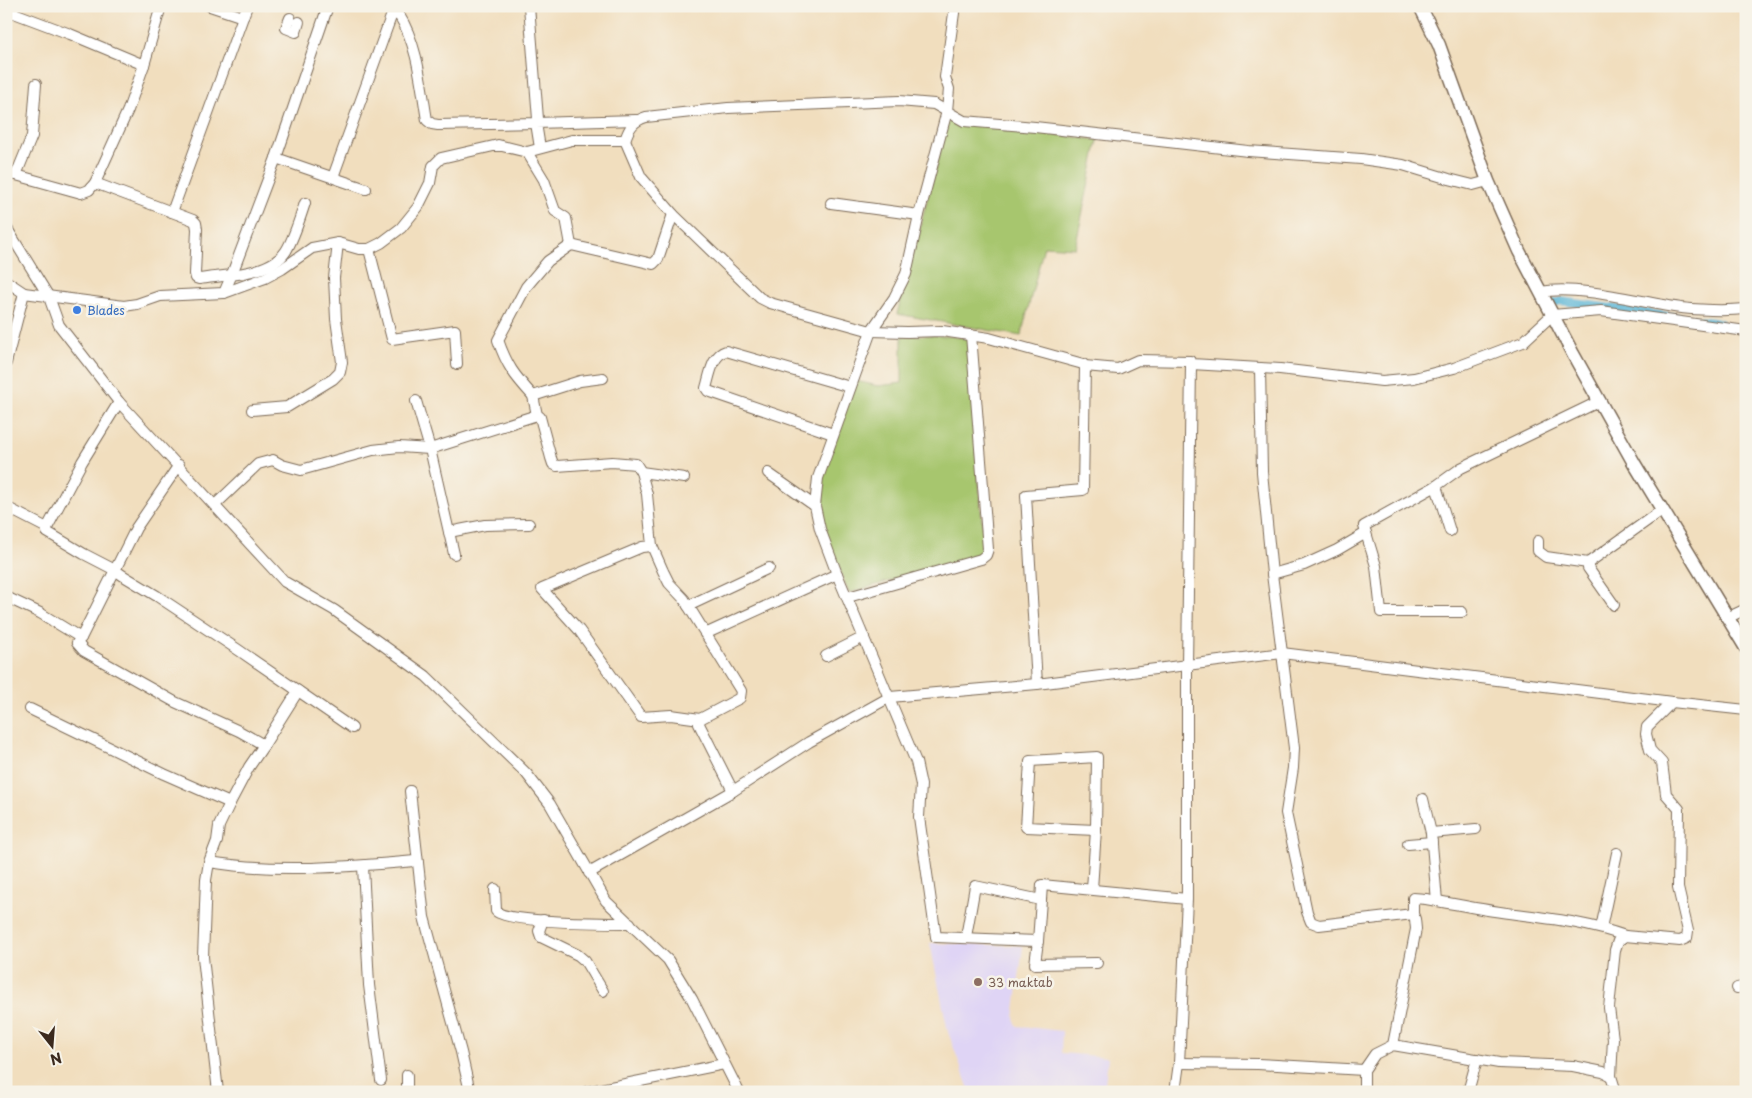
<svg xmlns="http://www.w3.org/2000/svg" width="1752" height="1098" viewBox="0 0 1752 1098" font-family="'Playpen Sans',sans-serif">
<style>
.built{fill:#dfd4f5}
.green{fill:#a7c66e;stroke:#717846}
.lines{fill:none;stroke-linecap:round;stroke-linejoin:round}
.canal{stroke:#5ab6d8;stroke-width:8}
.minor-casing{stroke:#7b6956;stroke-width:12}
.major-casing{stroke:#7b6956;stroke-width:15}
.minor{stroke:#fff;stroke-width:10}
.major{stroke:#fff;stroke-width:12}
.shop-dot{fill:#3f7fe0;stroke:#f7f3e8;stroke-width:2}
.education-dot{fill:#8d6e63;stroke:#f7f3e8;stroke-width:2}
.labels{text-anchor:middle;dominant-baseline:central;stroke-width:5;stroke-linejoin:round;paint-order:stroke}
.shop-label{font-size:12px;fill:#366cbe;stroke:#f7f3e8;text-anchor:start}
.education-label{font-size:12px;fill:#785e54;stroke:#f7f3e8;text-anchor:start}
</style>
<rect width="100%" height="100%" fill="#f7f3e8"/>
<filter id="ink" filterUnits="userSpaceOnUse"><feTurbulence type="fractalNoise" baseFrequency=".02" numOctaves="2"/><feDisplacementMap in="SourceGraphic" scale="10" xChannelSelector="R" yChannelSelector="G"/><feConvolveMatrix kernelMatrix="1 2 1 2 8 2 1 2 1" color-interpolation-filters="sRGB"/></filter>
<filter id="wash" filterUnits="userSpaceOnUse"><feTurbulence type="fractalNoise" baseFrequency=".0096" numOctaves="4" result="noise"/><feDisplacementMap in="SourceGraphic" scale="20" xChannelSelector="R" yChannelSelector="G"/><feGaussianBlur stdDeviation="1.12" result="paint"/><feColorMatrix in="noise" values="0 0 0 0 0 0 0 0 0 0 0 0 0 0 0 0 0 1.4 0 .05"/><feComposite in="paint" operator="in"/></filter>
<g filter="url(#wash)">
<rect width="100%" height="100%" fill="#f1debe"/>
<!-- built -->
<polygon class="built" points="930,943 1023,946 1014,1018 1017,1026 1062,1031 1061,1053 1108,1057 1104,1092 970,1092 948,1032"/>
<!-- green -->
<g class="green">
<polygon points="948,121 1098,140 1075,248 1044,246 1021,336 897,314"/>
<polygon points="933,335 969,338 984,551 974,556 849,593 829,545 819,500 827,462 856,381 878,386 902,383 902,336"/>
</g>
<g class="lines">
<!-- canal -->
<polyline class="canal" points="1554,303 1561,301 1720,323"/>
</g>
</g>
<g filter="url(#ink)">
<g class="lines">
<!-- minor casing -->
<g class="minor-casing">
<g id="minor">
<polyline points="210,6 243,17"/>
<polyline points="955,6 945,77 949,89 947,111 919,215 906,274 894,298 871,331 818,478 815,506 820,529 837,574 916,762 921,785 919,817 936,937 1038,941 1041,900"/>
<polyline points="6,10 70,34 144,65"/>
<polyline points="290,18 286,28 296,32 299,22"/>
<path d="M625,140C629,128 633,121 646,117L728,108L899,101L934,104L964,121L1035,127L1248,151L1361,159L1403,165L1449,179L1473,185L1488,181"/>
<polyline points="540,148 536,123 636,120"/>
<polyline points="527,152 544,180 555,211 566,218 571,245"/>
<polyline points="276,158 366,189"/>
<polyline points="6,174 16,175 81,193 89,190 95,183 128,110 144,65 161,6"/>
<polyline points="16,175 32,136 36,84"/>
<path d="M333,177L392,14L399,15C418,45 421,85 427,120L432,124L438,125L536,123L538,119L529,6"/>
<path d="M95,183L193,220L196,223L197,229L195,274L196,278L199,279C224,275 271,275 286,251C294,238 300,218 305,203"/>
<polyline points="831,203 919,215"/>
<polyline points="172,212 247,6"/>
<polyline points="6,227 49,297 59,325 119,402 285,582 334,610 426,676 526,773 550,804 606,901 668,960 692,999 739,1092"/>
<polyline points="369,249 392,339 455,330 457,364"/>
<polyline points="6,281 24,293"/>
<path d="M1540,292C1582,285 1638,302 1681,308C1701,310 1725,311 1746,309"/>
<polyline points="224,293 232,274 276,158 328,6"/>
<polyline points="6,363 24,293 124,306 137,304 160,296 224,293 265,278 282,269 312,248 338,243 359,249 369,249 381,243 401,228 418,207 430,183 433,166 441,158 498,145 527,152 572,140 625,140 641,177 673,214 760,298 770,303 871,331 907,332 942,331 989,338 1083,364 1085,366 1118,369 1138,360 1190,361 1191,364 1280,369 1382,381 1414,378 1454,368 1523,342 1552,315 1601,311 1746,331"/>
<polyline points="1260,368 1262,472 1272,574 1294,748 1293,768 1286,813 1307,912 1311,922 1319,925 1413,914 1415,919 1416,929 1393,1045"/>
<path d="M533,396C514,375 507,366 498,340L526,287L548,261L571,245L653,264L658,259L673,214"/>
<polyline points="416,401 430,449 454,554"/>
<polyline points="119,402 82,462 47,528 47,532 84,554 115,570 122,575 157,596 237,649 352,728"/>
<polyline points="252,410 287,407 333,379 340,372 342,362 336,319 334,278 338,243"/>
<polyline points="537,415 533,396 580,381 603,378"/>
<path d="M833,434L708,391L706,388C710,375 712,355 726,351L850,387"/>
<polyline points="179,465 136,528 81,638 77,643 84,651 175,702 239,731 264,745 298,691"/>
<polyline points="641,472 684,478"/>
<polyline points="768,473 815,506"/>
<polyline points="1436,486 1461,468 1600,401"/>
<polyline points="215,505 258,464 273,460 282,465 301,470 373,450 399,447 430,449 537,415 540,417 551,458 553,464 557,466 612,462 636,464 641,472 647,494 652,546 663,571 669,583 684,599 741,691 740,698 700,719 699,724 733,791"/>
<polyline points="6,507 47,528"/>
<polyline points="449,532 485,525 529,524"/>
<polyline points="1366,533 1376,566 1381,612 1462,612"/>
<polyline points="1538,541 1538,551 1546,557 1588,563"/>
<polyline points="652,546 642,547 542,589 579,630 641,717 671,715 700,719"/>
<polyline points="1272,574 1304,565 1337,550 1366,533 1364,526 1436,486 1450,531"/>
<polyline points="6,597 40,613 81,638"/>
<polyline points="848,597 981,559 986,555 988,549 971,335"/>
<polyline points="1614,605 1588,568 1588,563 1662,510"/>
<polyline points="688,606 769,568"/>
<polyline points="1727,618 1746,609"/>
<polyline points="705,634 837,574"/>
<polyline points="826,656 864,637"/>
<polyline points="1037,684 1026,495 1083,490 1085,366"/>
<polyline points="30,709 164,774 230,803"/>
<polyline points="410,791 424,917 461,1052 470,1092"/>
<polyline points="1423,799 1431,833 1437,901"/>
<polyline points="1431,833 1476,829"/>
<polyline points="1408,844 1432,842"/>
<polyline points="209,862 217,841 219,826 230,803 249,767 264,745"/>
<polyline points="363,866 369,985 381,1080"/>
<polyline points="589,873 733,791 809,742 890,697 1037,684 1282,653 1672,702 1746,710"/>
<path d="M495,889L496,911C504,923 610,923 630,923"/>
<polyline points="1092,889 1096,830 1097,757 1030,761 1026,827 1096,830"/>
<path d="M1413,914V898L1426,899C1456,904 1486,911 1516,914C1553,919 1589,923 1625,936"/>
<polyline points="543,920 539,931 541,937 578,955 585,961 603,991"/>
<polyline points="1601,928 1617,853"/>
<polyline points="966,937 975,886 1041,900 1042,885 1187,899"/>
<polyline points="1038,941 1035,964 1097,963"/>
<polyline points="1737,988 1746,986"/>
<polyline points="1179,1063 1258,1064 1364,1070 1375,1054 1393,1045 1499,1063 1573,1066 1603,1072 1611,1076 1616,1092"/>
<polyline points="1364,1070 1364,1092"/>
<polyline points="407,1075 407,1092"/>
<polyline points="1611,1076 1613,1039 1609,1008 1615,950 1618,941 1625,936 1680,941 1687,938 1688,931 1678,888 1679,809 1666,794 1662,763 1650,750 1646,734 1647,727 1672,702"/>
<path d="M218,1092L203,957L206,880L209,862C277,873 347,867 415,861L418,863"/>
<polyline points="586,1092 724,1064"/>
<polyline points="1175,1092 1179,1063 1187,899 1187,666 1191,364"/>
<polyline points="1468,1092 1477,1059"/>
</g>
</g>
<!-- major casing -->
<g class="major-casing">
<polyline id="major" points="1420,6 1439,45 1488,181 1519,251 1573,354 1634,463 1746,648"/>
</g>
<!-- minor -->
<use href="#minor" class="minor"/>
<!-- major -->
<use href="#major" class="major"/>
</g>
</g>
<!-- markers -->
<circle class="shop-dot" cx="77" cy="310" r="5"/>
<circle class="education-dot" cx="978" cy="982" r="5"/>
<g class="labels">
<!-- shop labels -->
<g class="shop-label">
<text x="87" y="310">Blades</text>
</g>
<!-- education labels -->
<g class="education-label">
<text x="988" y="982">33 maktab</text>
</g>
</g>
<!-- margin -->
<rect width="1752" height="1098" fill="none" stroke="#f7f3e8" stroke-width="25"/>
<!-- north arrow -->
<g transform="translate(52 1046) rotate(163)" stroke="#f7f3e8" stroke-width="4" paint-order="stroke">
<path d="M0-4L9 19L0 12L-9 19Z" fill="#3b2a1e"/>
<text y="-8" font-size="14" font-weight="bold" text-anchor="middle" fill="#3b2a1e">N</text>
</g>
</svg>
